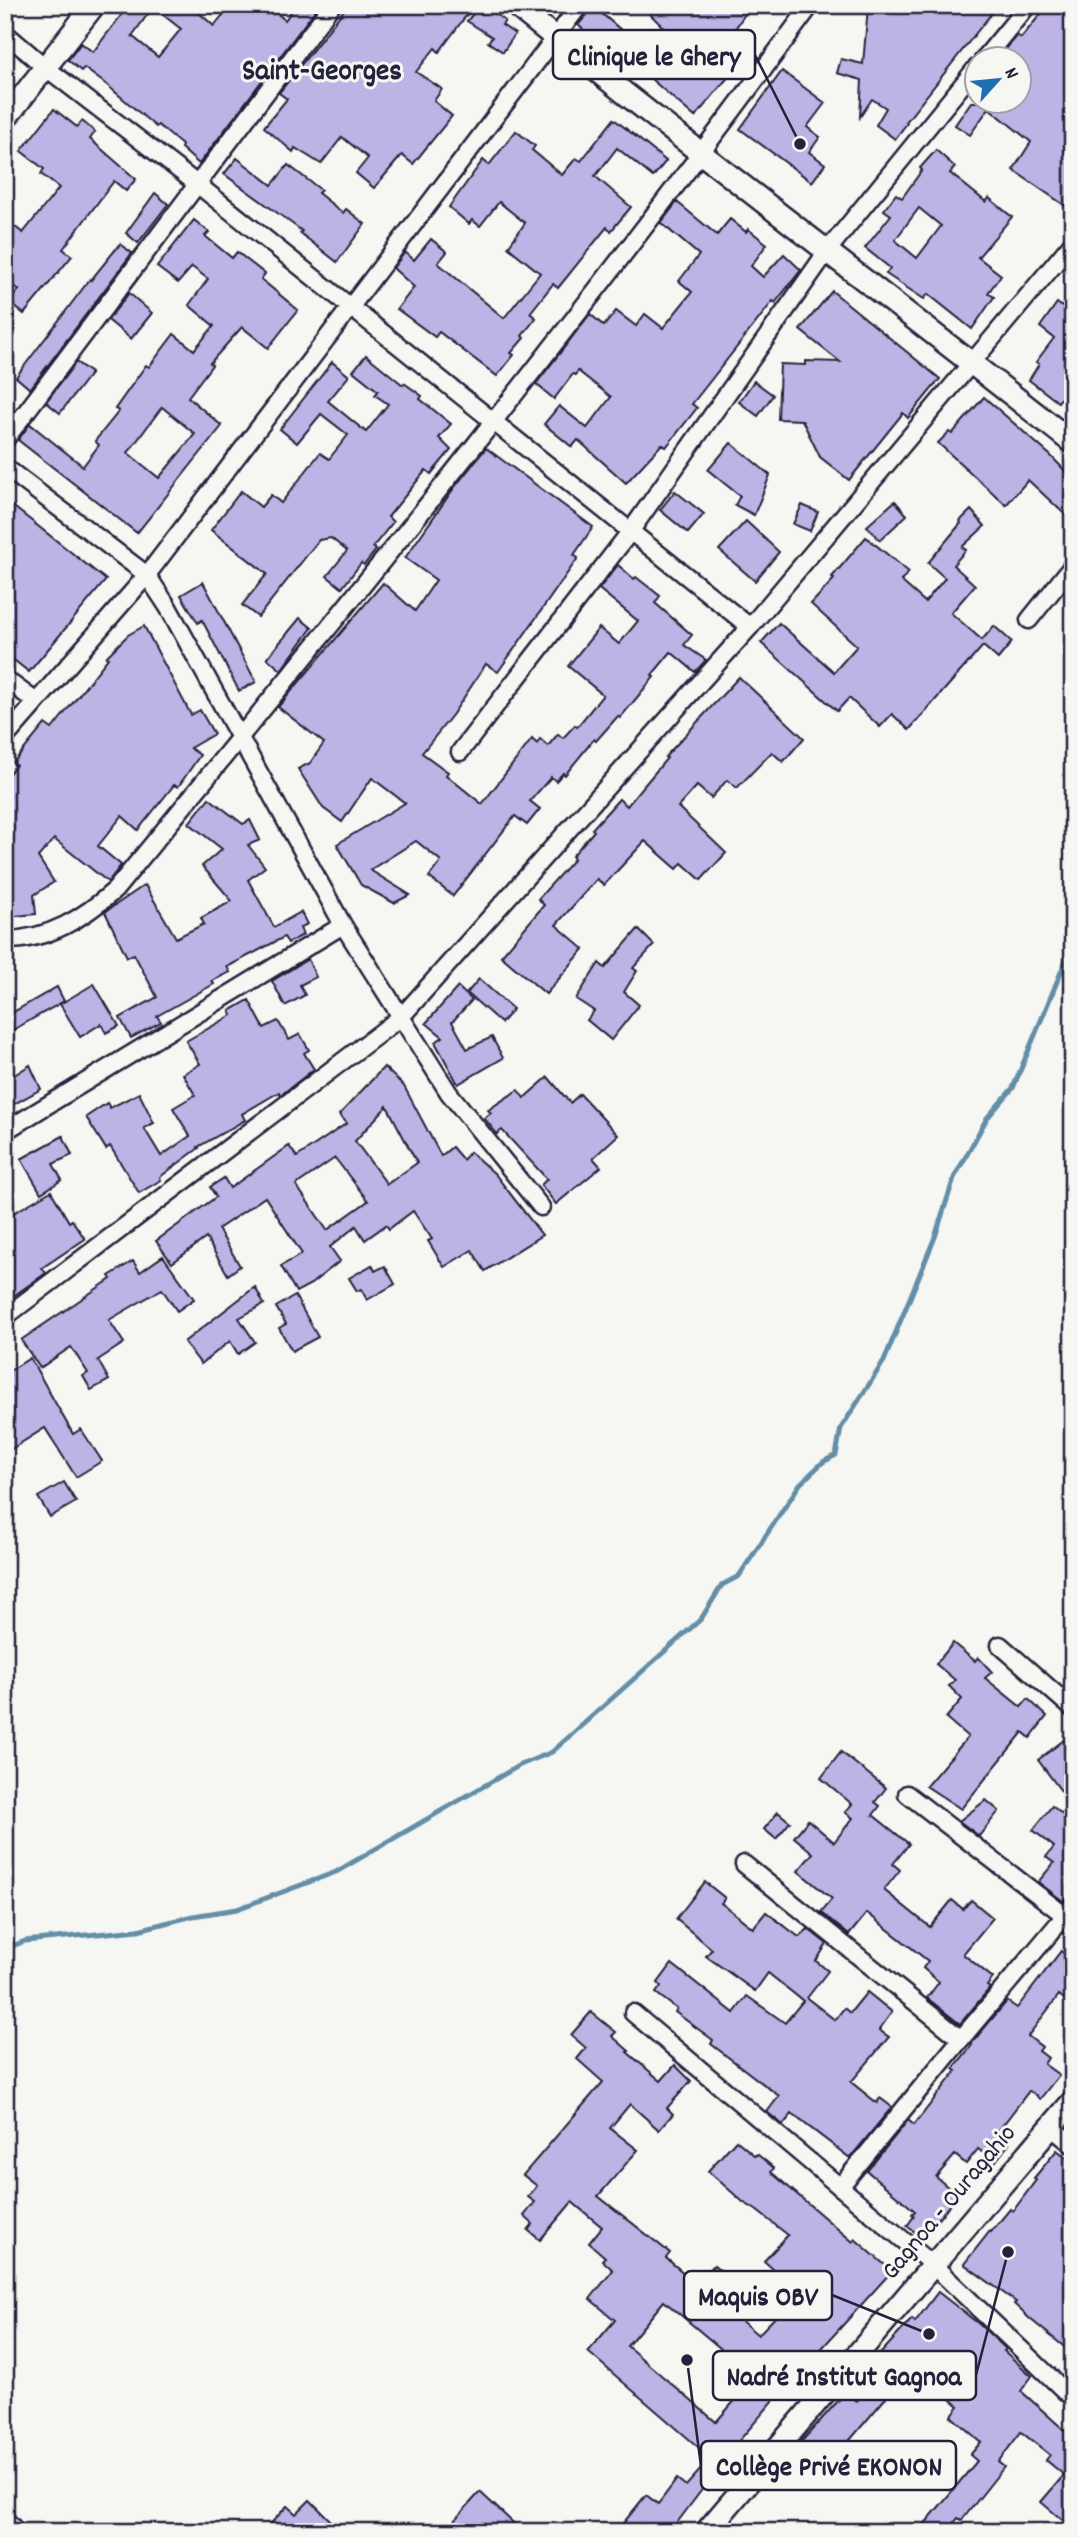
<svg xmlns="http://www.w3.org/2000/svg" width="1078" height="2537" viewBox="0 0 1078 2537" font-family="Dekko,sans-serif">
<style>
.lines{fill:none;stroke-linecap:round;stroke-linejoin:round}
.stream{stroke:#638ea8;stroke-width:5}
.building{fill:#beb3e5;stroke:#22223b;stroke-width:2;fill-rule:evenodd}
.street-casing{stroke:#22223b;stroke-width:21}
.secondary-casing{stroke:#22223b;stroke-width:26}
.street{stroke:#f6f6f2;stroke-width:16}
.secondary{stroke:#f6f6f2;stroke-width:21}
.labels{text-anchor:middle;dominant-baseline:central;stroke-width:6;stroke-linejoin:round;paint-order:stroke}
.street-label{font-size:26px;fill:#22223b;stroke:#f6f6f2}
.quarter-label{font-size:30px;font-weight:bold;fill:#22223b;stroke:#f6f6f2}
.leader{fill:none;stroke:#22223b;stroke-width:2.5}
.callout-dot{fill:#22223b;stroke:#f6f6f2;stroke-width:2.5}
.callout{fill:#f6f6f2;stroke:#22223b;stroke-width:2.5}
.callout-label{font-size:28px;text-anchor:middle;font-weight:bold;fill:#22223b}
</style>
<rect width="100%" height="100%" fill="#f6f6f2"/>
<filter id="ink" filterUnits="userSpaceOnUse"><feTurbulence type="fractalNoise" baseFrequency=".0143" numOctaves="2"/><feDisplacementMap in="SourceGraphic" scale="14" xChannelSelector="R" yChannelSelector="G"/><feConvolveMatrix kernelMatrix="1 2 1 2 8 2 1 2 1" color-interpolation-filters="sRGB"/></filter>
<g filter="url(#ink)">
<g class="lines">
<!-- stream -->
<polyline class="stream" points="5,1949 25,1941 138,1930 193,1916 237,1909 336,1872 520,1765 552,1752 701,1619 722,1585 739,1576 800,1484 823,1462 836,1455 841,1428 884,1361 935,1237 954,1178 987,1118 1013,1088 1073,943"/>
</g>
<!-- building -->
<g class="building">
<path d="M129,5H190L214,26L231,5H267L285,20L296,5H310L316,9L199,164L181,148L182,145L158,125L156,127L107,85L84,68L81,71L68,60L81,43L93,52ZM153,7L181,29L158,57L132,36Z"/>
<polygon points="348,5 474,5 439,52 435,48 416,72 442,89 434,101 452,116 413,164 402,155 374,188 356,173 368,158 342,137 321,164 295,148 293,152 264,127 287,99 279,93"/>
<polygon points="480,5 484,5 505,21 502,25 515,34 503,52 488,42 492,37 467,21"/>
<polygon points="641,5 751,5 718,54 735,69 695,117 628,59 623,64 578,25 594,7 655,59 674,38"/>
<polygon points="925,5 998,5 906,122 907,123 895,139 876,125 886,108 872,99 860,117 862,80 837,73 841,59 863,64 868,7 921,12"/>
<polygon points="1048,5 1073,5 1073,211 1013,170 1031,142 989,108 970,135 955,125 971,102 1018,102 1018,60 1013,60 1004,52 1017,35 1021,38"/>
<polygon points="782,71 825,103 807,127 820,137 809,152 825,164 812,182 740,129"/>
<polygon points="54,109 77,127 82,121 95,132 90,139 136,179 126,191 114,181 63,249 72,256 24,314 9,302 19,290 5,280 5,219 23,233 59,188 41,174 44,169 21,151"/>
<polygon points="614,119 666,161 653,177 617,148 597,174 595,176 631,207 611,231 607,227 558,288 553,284 530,313 536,318 522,336 524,338 511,353 514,355 497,376 439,332 435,337 397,309 414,287 393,268 405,252 414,260 431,239 447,252 438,263 504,318 540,273 508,247 525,223 499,202 480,226 472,220 469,224 449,207 483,160 489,165 516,131 535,146 532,150 562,175 576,158 581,161"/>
<path d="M936,150L955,167L950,173L986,202L989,198L1012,217L978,257L1001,275L988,293L994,297L972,329L928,294L924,299L886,274L890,268L865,248L891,215L884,210L896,194L902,198L922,170L920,168ZM919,208L941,226L917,258L895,240Z"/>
<polygon points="237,158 272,185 288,165 321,190 318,193 343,213 346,209 365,224 337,262 300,233 302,231 224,174"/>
<polygon points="155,193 168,204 138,243 126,233"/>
<polygon points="677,202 717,235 730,219 746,232 748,229 767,244 751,266 763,277 784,254 801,270 775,303 773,301 692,404 697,408 666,447 662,444 626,483 578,440 572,447 544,424 559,406 587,428 611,397 578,371 575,375 573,374 554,399 536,384 590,314 604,326 616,311 636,326 645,314 663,328 692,292 679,281 699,255 661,223"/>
<path d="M194,220L209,232L205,236L232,258L237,252L265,274L261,279L298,310L268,348L242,327L210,363L212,365L188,397L222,426L137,533L18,440L30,424L83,466L99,445L95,441L119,411L115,409L146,365L149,367L174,334L194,350L214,326L189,305L208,279L192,267L178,283L157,267ZM162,407L195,434L159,478L128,453Z"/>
<polygon points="120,244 132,253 30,389 16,377 90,279 91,280"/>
<polygon points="832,291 940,379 908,418 903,413 849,480 820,457 802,420 778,419 780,364 806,365 806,361 840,362 800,330"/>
<polygon points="129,293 152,313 131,339 108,320"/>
<polygon points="1057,303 1073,315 1073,383 1058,402 1029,380 1039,364 1036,362 1054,338 1040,327"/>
<polygon points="366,355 403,385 404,383 422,396 420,399 451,424 439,438 451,450 431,474 426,470 388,517 393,522 373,547 376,550 364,565 361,563 342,588 327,576 347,551 331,538 319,540 258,617 242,605 267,574 211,530 241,491 261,507 271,495 281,503 320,453 329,459 348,435 321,414 297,443 280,429 332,362 349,376 328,401 366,432 388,404 375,395 378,391 353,371"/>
<polygon points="76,362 91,373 60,413 46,402"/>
<polygon points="754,381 773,395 758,416 739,402"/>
<polygon points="984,397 1050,455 1073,479 1073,522 1028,480 1006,505 938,443 949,432 952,434"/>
<polygon points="731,443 770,475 754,515 735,505 740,496 708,470"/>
<polygon points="486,448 593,527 574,555 578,558 498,672 486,664 453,714 422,753 448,772 446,775 482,804 532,739 537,744 540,739 548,746 558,734 563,738 575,725 577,727 603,695 568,666 599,628 619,644 638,621 599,589 618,565 634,579 636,577 660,596 655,603 692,635 684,645 706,660 695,672 671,652 652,675 654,677 620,718 618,716 596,741 594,739 565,775 563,773 556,781 551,777 530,801 540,809 527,825 515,816 453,896 429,877 441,861 416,841 370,870 410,895 394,903 361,885 337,844 405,803 372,778 342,822 323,808 298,769 310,763 324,743 278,707 383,583 415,611 436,580 405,558 454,488"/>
<polygon points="675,491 704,514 688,533 660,510"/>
<polygon points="5,500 106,580 29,672 5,653"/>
<polygon points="895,501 907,515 880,540 867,526"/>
<polygon points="802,505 818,512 810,531 793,524"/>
<polygon points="971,510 985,526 962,547 966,550 953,565 975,585 951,613 982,640 994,626 1012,642 998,659 983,646 909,730 892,714 880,727 849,698 837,711 761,643 779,623 834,672 857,646 811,604 834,579 832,577 866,537 909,572 901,581 925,602 945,578 928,563 961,523 960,521"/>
<polygon points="746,521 779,552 755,581 719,550"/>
<polygon points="203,582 256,682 239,691 202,620 198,623 181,595"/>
<polygon points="300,618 312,628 281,670 267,658"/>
<polygon points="144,626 191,715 200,710 214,734 190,748 200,755 178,787 174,785 138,830 122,816 98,846 121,865 108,882 54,839 38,857 54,882 34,895 36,914 5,917 5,778 16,765 13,763 45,724 52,729 108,658 106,657 128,635"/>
<polygon points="739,677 804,738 783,762 772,752 737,788 727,780 711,798 697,786 678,807 726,853 701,880 682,863 677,869 645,841 604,885 597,879 556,925 584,949 546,994 501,956 544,905 538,899 574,859 572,856 594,831 592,829 619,799 627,806 667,758 665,757"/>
<polygon points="209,798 243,824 250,820 260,840 248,845 265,867 248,880 274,927 301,912 307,924 300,928 303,935 288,943 284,937 227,967 230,972 212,981 214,984 157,1016 161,1022 131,1038 120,1018 157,997 134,954 127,957 105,912 145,885 176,938 204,924 201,918 232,901 202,866 222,849 189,823"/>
<polygon points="638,929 654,945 633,968 637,971 624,992 639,1005 611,1040 587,1020 594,1011 576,999 599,963 605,968"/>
<polygon points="308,959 316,977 300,985 305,995 285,1006 272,981"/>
<polygon points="479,979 513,1009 501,1023 467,993"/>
<polygon points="94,984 119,1026 106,1033 101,1024 80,1037 60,1004"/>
<polygon points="57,987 64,1001 11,1031 5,1017"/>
<polygon points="458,987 472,1000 452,1022 467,1049 492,1037 503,1058 458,1084 435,1042 443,1037 426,1023"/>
<polygon points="249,1000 264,1028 278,1021 289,1040 300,1034 309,1050 304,1053 314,1069 281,1095 279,1092 242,1114 245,1120 198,1147 199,1148 160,1177 161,1180 139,1193 110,1146 106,1149 86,1117 107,1103 110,1108 139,1093 154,1123 144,1128 161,1156 190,1136 173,1108 195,1095 183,1074 200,1064 186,1041 232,1015 230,1011"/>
<polygon points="30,1065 41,1089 5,1109 5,1081"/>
<path d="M384,1067L404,1086L441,1156L452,1147L463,1160L470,1152L495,1174L542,1235L485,1271L472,1250L444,1267L428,1241L432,1239L413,1211L389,1229L386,1225L365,1240L356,1226L330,1247L340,1261L311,1284L296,1292L281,1266L302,1254L265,1197L218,1229L240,1266L228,1275L206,1238L172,1263L156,1241L216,1197L210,1187L224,1178L230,1188L289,1146L297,1157L347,1123L339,1115ZM387,1106L417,1163L387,1184L355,1141ZM335,1158L368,1201L327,1230L296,1185Z"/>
<polygon points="548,1077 570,1103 580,1094 618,1135 593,1158 601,1167 556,1204 541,1185 547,1179 502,1130 497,1134 484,1118 491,1113 488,1110 518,1090 524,1098"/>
<polygon points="63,1136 72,1155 53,1164 62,1180 41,1193 21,1159"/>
<polygon points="51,1191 69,1222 72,1220 85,1239 42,1268 46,1273 5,1302 5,1218"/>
<polygon points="163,1256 194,1299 177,1311 162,1289 109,1320 124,1343 98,1360 109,1380 91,1390 83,1376 88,1373 71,1347 40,1368 21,1340 111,1279 109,1276 133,1261 140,1272"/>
<polygon points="372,1265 375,1271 385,1266 395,1284 367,1300 361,1289 357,1291 349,1278"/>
<polygon points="255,1287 264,1304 239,1318 255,1342 238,1354 230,1341 201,1364 184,1342"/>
<polygon points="295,1296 318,1337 292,1351 279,1328 286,1324 276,1307"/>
<polygon points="30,1358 73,1434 81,1429 102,1461 76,1477 45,1428 5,1453 5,1374"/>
<polygon points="64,1482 76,1502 50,1517 38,1497"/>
<polygon points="953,1643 975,1661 978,1657 992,1672 985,1678 1021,1707 1028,1699 1047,1716 1030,1738 1023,1732 961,1809 926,1786 968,1737 946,1718 962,1699 949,1686 955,1680 936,1664"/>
<polygon points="1073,1733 1073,1807 1038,1760"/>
<polygon points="841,1752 886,1788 875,1802 880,1806 873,1815 909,1844 893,1864 900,1870 884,1890 930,1927 952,1900 963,1909 971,1900 993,1918 963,1954 993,1978 987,1986 990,1988 960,2024 927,1998 939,1982 923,1968 928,1961 867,1913 849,1935 821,1912 832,1899 798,1871 813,1853 794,1837 808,1820 834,1842 853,1818 845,1812 852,1804 821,1778"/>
<polygon points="986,1800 999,1811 979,1836 959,1821"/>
<polygon points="1052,1806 1073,1823 1073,1890 1063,1901 1038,1882 1054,1863 1046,1857 1054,1847 1033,1830"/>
<polygon points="778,1812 790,1822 776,1839 764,1829"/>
<polygon points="705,1882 725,1898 721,1903 753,1928 766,1912 799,1937 808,1929 827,1944 816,1961 828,1971 807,1998 835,2020 844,2008 850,2013 867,1992 892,2012 879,2030 889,2037 851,2082 877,2103 880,2098 892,2107 850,2158 792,2114 783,2125 767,2112 779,2096 711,2044 713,2040 675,2012 677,2009 656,1993 661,1986 658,1983 672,1964 734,2013 747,1996 785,2023 803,2001 768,1973 755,1991 706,1956 712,1949 676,1919"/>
<polygon points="1061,1951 1073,1960 1073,2006 1059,1995 1028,2036 1042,2047 1039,2051 1048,2058 1044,2064 1059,2075 1040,2099 1029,2091 996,2134 1009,2144 995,2162 978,2149 966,2164 955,2155 936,2177 957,2195 936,2222 932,2218 919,2235 907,2226 914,2216 912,2214 915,2211 867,2171 908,2120 914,2125 956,2071 953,2069 972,2045 971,2044 1007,2001 1017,2008"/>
<path d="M591,2012L616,2032L612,2036L629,2051L627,2052L661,2081L675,2065L691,2081L667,2108L673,2114L659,2130L630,2104L610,2128L638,2150L598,2196L670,2253L666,2258L697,2284L714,2265L737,2284L720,2303L758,2335L781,2311L766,2298L783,2278L764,2261L788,2235L756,2210L743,2202L708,2171L736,2140L755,2156L757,2154L774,2168L771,2172L853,2242L855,2239L892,2271L823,2347L798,2372L726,2456L727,2458L714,2475L717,2478L707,2490L704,2487L676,2524L685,2532H616L646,2495L658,2504L677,2479L686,2486L711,2458L588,2352L615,2320L590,2299L613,2270L602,2260L605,2257L589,2243L602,2227L572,2202L540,2240L528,2230L533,2224L524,2216L535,2202L528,2197L537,2186L523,2175L603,2082L577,2059L586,2048L571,2035ZM664,2301L739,2364L735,2367L752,2381L716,2422L627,2346Z"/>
<polygon points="1057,2150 1073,2163 1073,2354 1030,2319 1014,2304 1016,2302 964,2264 990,2231 991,2232 1010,2209 1013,2211 1036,2180 1034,2178"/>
<polygon points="938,2292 979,2324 1006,2349 1004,2351 1032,2376 1021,2391 1073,2438 1073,2529 1041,2502 1064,2475 1046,2460 1050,2455 1021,2432 998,2462 1004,2467 962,2520 958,2518 947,2532 918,2532 977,2461 970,2455 981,2442 951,2416 959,2406 923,2375 906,2396 895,2387 844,2447 848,2451 833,2468 827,2462 817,2472 813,2469 795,2489 775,2471 846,2392 857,2401 879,2374 870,2365 912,2319 915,2322"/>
<polygon points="480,2492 523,2532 444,2532"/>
<polygon points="310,2500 342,2532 263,2532 287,2506 296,2514"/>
</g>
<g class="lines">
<!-- street casing -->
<g class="street-casing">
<g id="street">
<polyline points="5,33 45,67 197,184 750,627"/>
<polyline points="983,60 1028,5"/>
<polyline points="5,440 332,5"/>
<polyline points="5,467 147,575 168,607 343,925 449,1093 541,1207"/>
<polyline points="1029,620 1073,565"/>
<polyline points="5,679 35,701"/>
<polyline points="5,738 147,575 580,5"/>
<polyline points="460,752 630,532 828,250 976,68"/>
<path d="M5,940C49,940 83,918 115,890C353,600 589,308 811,5"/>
<polyline points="5,1131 343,925"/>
<polyline points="5,1317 401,1017 750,627 1073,242"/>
<polyline points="1000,1645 1073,1709"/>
<polyline points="907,1794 1064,1915"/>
<polyline points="744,1864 961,2039 840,2187"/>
<polyline points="633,2013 933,2265 1073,2399"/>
<polyline points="961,2039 1073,1906"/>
<polyline points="1051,2127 1073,2145"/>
<polyline points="5,2519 17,2532"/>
</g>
</g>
<!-- secondary casing -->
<g class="secondary-casing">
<g id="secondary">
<path d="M515,5C698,155 888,296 1073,443"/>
<polyline points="5,119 94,5"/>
<polyline points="706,2532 1073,2101"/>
</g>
</g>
<!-- street -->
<use href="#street" class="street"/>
<!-- secondary -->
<use href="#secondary" class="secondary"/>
</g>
</g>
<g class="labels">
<!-- street labels -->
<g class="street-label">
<text transform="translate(950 2203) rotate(-50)">Gagnoa - Ouragahio</text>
</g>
<!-- quarter labels -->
<g class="quarter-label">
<text x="322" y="73">Saint-Georges</text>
</g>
</g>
<!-- callouts -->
<path class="leader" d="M800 144L755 55M929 2334L832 2295M1008 2252L976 2375M687 2360L701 2466"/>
<g class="callout-dot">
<circle cx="800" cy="144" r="7"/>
<circle cx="929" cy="2334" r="7"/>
<circle cx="1008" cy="2252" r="7"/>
<circle cx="687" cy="2360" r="7"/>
</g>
<g class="callout">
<rect x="553" y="30" width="202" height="49" rx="7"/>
<rect x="684" y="2271" width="148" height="49" rx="7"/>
<rect x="713" y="2351" width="263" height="49" rx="7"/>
<rect x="701" y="2441" width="255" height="49" rx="7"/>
</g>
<g class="callout-label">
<text x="654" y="65">Clinique le Ghery</text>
<text x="758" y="2305">Maquis OBV</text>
<text x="844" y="2385">Nadré Institut Gagnoa</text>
<text x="829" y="2475">Collège Privé EKONON</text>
</g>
<!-- margin -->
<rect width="1078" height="2537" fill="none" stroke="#f6f6f2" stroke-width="28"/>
<rect x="14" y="14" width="1050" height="2509" fill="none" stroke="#22223b" stroke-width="2.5" filter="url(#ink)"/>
<!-- north arrow -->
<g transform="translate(998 80) rotate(63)"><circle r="33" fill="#f6f6f2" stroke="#a1a1a9" stroke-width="2"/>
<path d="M0-5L12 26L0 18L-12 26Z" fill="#1f6fb2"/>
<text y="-10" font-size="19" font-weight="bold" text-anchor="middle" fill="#22223b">N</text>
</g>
</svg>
